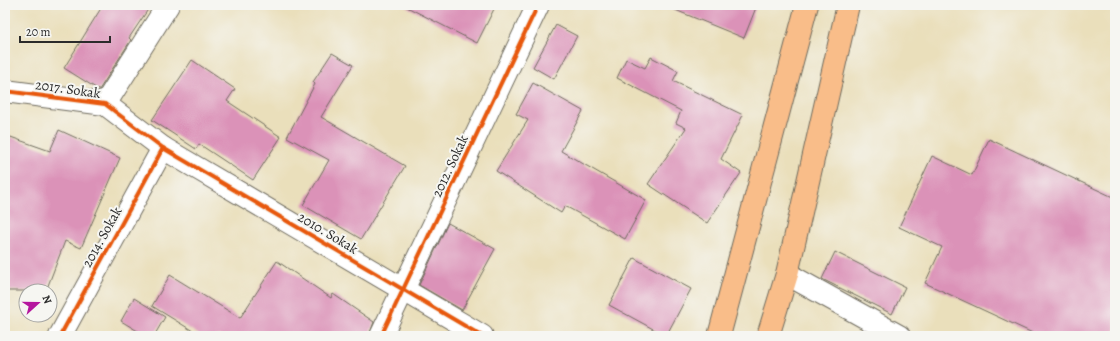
<svg xmlns="http://www.w3.org/2000/svg" width="1120" height="341" viewBox="0 0 1120 341" font-family="Alegreya,serif">
<style>
.building{fill:#db92b8}
.lines{fill:none;stroke-linecap:round;stroke-linejoin:round}
.minor-casing{stroke:#6e6a5d;stroke-width:24}
.major-casing{stroke:#6e6a5d;stroke-width:24}
.minor{stroke:#fff;stroke-width:22}
.major{stroke:#f9bd89;stroke-width:22}
.cycleway-casing{stroke:#f6f6f2;stroke-width:6}
.cycleway{stroke:#e8590c;stroke-width:4}
.labels{text-anchor:middle;dominant-baseline:central;stroke-width:4;stroke-linejoin:round;paint-order:stroke}
.street-label{font-size:14px;fill:#2b2b2b;stroke:#f6f6f2}
</style>
<rect width="100%" height="100%" fill="#f6f6f2"/>
<filter id="ink" filterUnits="userSpaceOnUse"><feTurbulence type="fractalNoise" baseFrequency=".025" numOctaves="2"/><feDisplacementMap in="SourceGraphic" scale="8" xChannelSelector="R" yChannelSelector="G"/><feConvolveMatrix kernelMatrix="1 2 1 2 8 2 1 2 1" color-interpolation-filters="sRGB"/></filter>
<filter id="wash" filterUnits="userSpaceOnUse"><feTurbulence type="fractalNoise" baseFrequency=".012" numOctaves="4" result="noise"/><feDisplacementMap in="SourceGraphic" scale="16" xChannelSelector="R" yChannelSelector="G"/><feGaussianBlur stdDeviation="0.9" result="paint"/><feColorMatrix in="noise" values="0 0 0 0 0 0 0 0 0 0 0 0 0 0 0 0 0 1.4 0 .05"/><feComposite in="paint" operator="in"/></filter>
<g filter="url(#wash)">
<rect width="100%" height="100%" fill="#eadfbb"/>
<g id="blocks">
<!-- building -->
<g class="building">
<polygon points="103,5 151,5 129,38 131,40 99,90 64,68"/>
<polygon points="403,5 496,5 477,43"/>
<polygon points="663,5 757,5 744,38"/>
<polygon points="556,25 577,36 554,79 533,67"/>
<polygon points="332,53 353,65 321,117 405,166 361,239 303,205 329,160 287,137 315,84 313,82"/>
<polygon points="651,57 678,71 673,81 743,115 721,159 741,173 707,223 648,184 686,128 676,123 681,111 617,78 626,59 645,68"/>
<polygon points="192,60 235,89 227,101 281,137 253,180 199,144 196,149 152,120"/>
<polygon points="533,83 583,111 561,151 646,200 625,239 565,206 561,213 496,171 528,120 516,114"/>
<polygon points="59,130 120,158 81,248 65,241 46,291 5,291 5,135 50,151"/>
<polygon points="989,139 1115,198 1115,336 1039,336 925,283 942,247 899,227 932,156 972,175"/>
<polygon points="448,223 495,249 462,310 419,285"/>
<polygon points="835,252 905,287 892,314 822,279"/>
<polygon points="634,258 691,289 666,336 609,305"/>
<polygon points="277,261 331,298 333,294 374,322 369,336 201,336 152,306 170,275 240,318"/>
<polygon points="134,298 165,317 154,336 146,336 121,321"/>
</g>
</g>
</g>
<g filter="url(#ink)">
<use href="#blocks" fill-opacity="0" stroke="#6e6a5d" stroke-width="1"/>
<g class="lines">
<!-- minor casing -->
<g class="minor-casing">
<g id="minor">
<polyline points="5,91 105,104 163,148 482,336"/>
<polyline points="105,104 168,5"/>
<polyline points="787,274 899,336"/>
<polyline points="60,336 163,148"/>
<polyline points="381,336 538,5"/>
</g>
</g>
<!-- major casing -->
<g class="major-casing">
<g id="major">
<polyline points="719,336 807,5"/>
<polyline points="768,336 787,274 848,5"/>
</g>
</g>
<!-- minor -->
<use href="#minor" class="minor"/>
<!-- major -->
<use href="#major" class="major"/>
<!-- cycleway casing -->
<g class="cycleway-casing">
<g id="cycleway">
<polyline points="5,91 105,104 163,148 482,336"/>
<polyline points="60,336 163,148"/>
<polyline points="381,336 538,5"/>
</g>
</g>
<!-- cycleway -->
<use href="#cycleway" class="cycleway"/>
</g>
</g>
<g class="labels">
<!-- street labels -->
<g class="street-label">
<text transform="translate(68 89) rotate(8)">2017. Sokak</text>
<text transform="translate(450 166) rotate(-65)">2012. Sokak</text>
<text transform="translate(328 233) rotate(31)">2010. Sokak</text>
<text transform="translate(102 237) rotate(-61)">2014. Sokak</text>
</g>
</g>
<!-- margin -->
<rect width="1120" height="341" fill="none" stroke="#f6f6f2" stroke-width="20"/>
<!-- north arrow -->
<g transform="translate(38 303) rotate(69)"><circle r="19" fill="#f6f6f2" stroke="#a5a5a2"/>
<path d="M0-3L7 15L0 10L-7 15Z" fill="#b5179e"/>
<text y="-6" font-size="11" font-weight="bold" text-anchor="middle" fill="#2b2b2b">N</text>
</g>
<!-- scale -->
<path d="M20 36v6h90v-6" fill="none" stroke="#2b2b2b" stroke-width="2"/>
<text x="26" y="36" font-size="12" fill="#2b2b2b" stroke="#f6f6f2" stroke-width="3" paint-order="stroke">20 m</text>
</svg>
